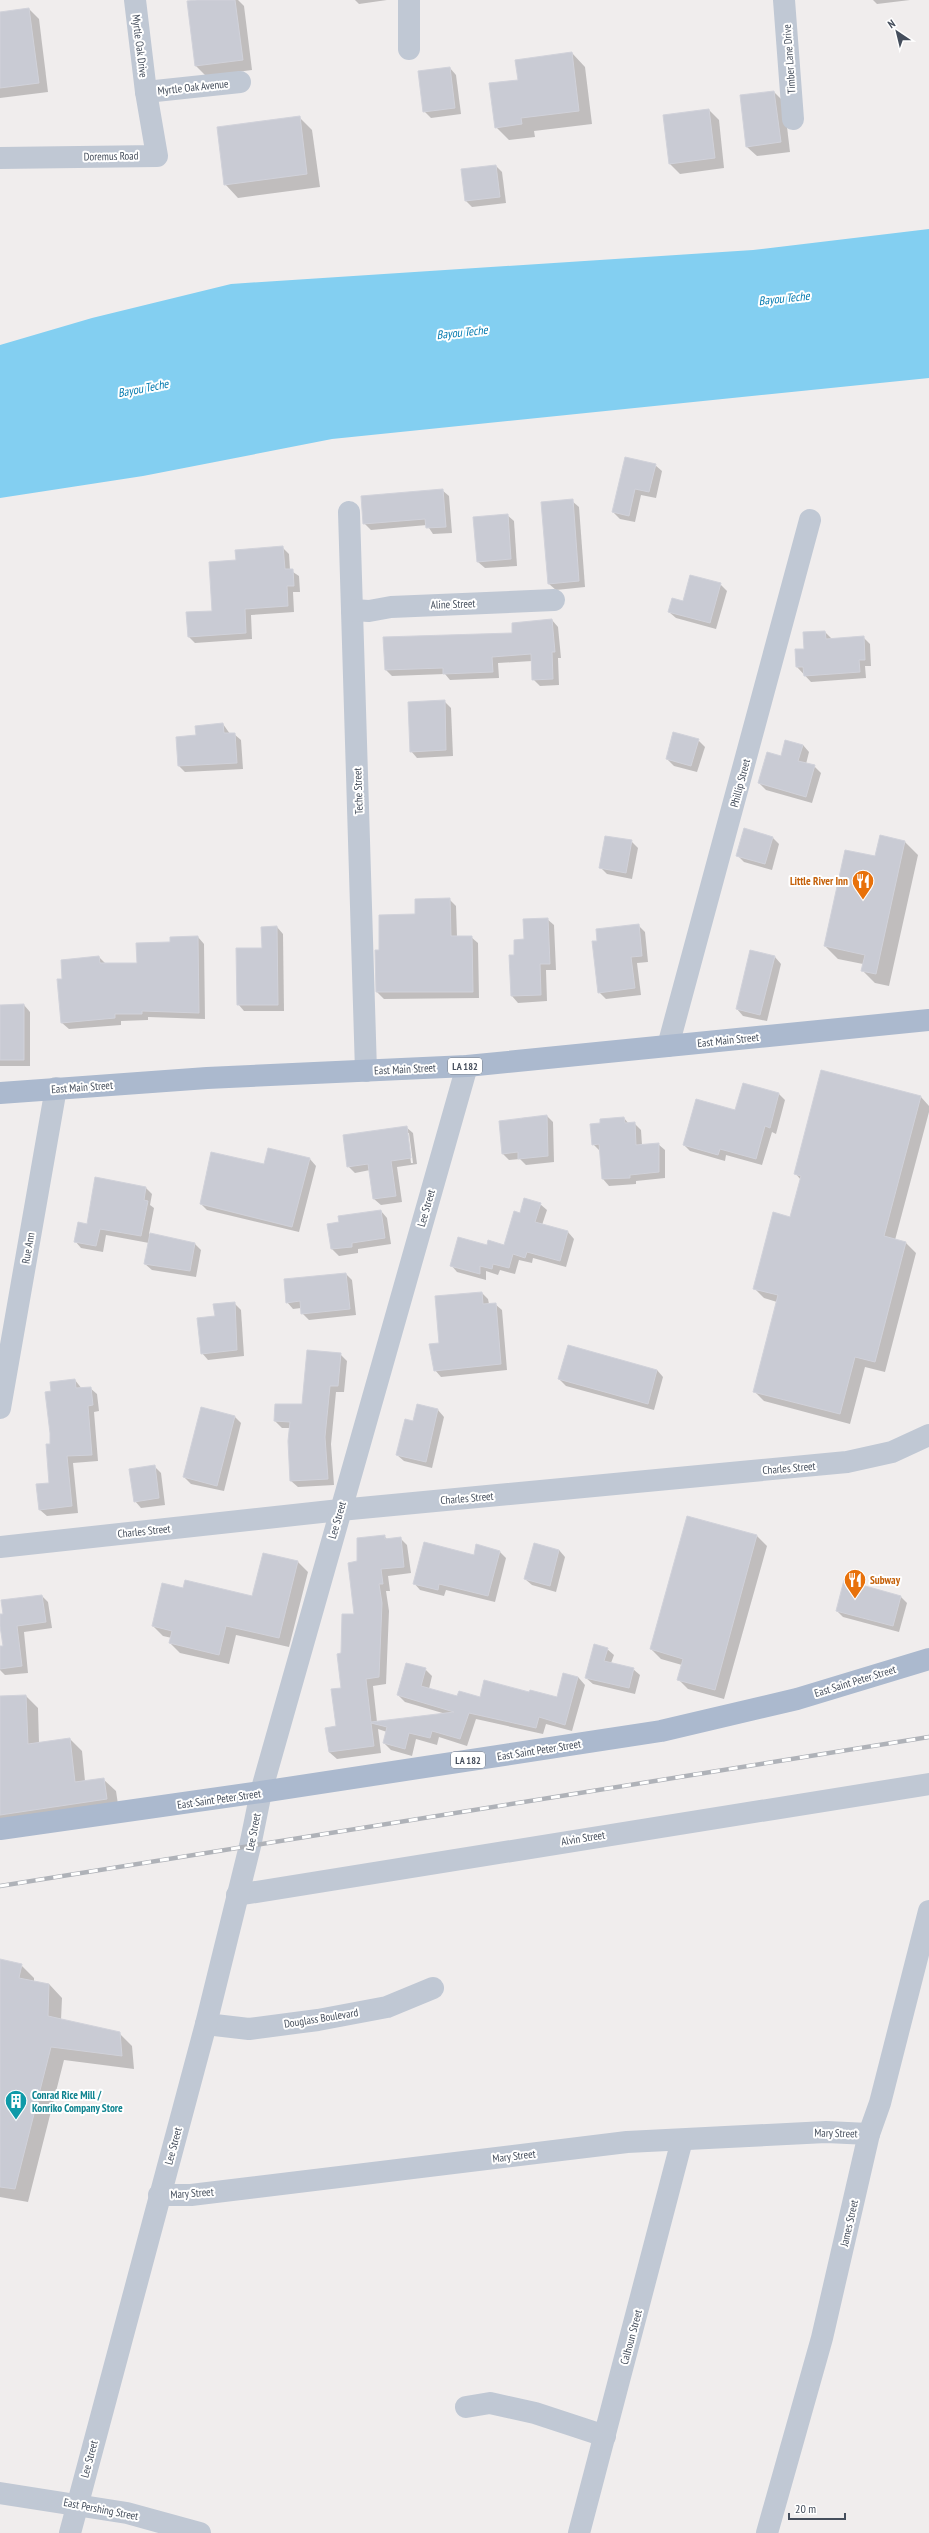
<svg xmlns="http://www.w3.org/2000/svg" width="929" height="2533" viewBox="0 0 929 2533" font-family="'PT Sans Narrow',sans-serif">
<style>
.water{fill:#83cff1}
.shadow{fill:#0003;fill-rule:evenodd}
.building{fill:#c9cbd4;stroke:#d1d2da}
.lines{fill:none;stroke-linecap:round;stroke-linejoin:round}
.street{stroke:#c0c8d4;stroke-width:22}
.primary{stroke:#abb9ce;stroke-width:22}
.rail-casing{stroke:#afb2b8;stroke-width:4.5}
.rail{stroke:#fff;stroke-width:3;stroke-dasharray:9;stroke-linecap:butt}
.labels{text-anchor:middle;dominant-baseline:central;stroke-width:4;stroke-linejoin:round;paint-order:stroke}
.shield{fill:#fff;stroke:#7d838d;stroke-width:1}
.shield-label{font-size:10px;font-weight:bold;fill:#454e5c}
.street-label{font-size:11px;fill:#454e5c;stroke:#fff}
.food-label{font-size:11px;font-weight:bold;fill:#c56008;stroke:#fff;text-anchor:end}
.culture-label{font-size:11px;font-weight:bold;fill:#0d838f;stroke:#fff;text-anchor:start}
.water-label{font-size:12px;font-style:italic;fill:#047aaf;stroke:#fff}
</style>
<rect width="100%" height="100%" fill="#f0eded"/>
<!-- water -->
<polygon class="water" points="929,229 929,378 332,439 143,476 0,498 0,345 92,318 231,284 753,250"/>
<!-- shadow -->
<g class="shadow">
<polygon points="205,0 238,0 244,6 252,70 206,76 196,66"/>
<polygon points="355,0 387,0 359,4"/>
<polygon points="873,0 910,0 877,4"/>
<polygon points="29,9 39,19 48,92 0,98 0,13"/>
<polygon points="572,53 585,67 592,124 534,131 535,137 509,140 496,127 519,81"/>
<polygon points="450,68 456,75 461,114 431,118 424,111"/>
<polygon points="774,92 784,102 790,152 757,156 747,147"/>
<polygon points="709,110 719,120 724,168 680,174 670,164"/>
<polygon points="299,117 312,130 320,187 238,198 225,184"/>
<polygon points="496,166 502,172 506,203 472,207 466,201"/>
<polygon points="655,465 662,471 656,498 641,495 635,522 620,519 613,512"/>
<polygon points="442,490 449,496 452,533 433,534 427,525 371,530 364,523"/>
<polygon points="572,501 579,507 585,587 556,590 549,584"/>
<polygon points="507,515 514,521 517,566 485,568 478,562"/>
<polygon points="283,548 289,554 290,570 299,576 300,592 293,592 294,612 251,615 252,639 195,643 189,637 213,611 237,561"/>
<polygon points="720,584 727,591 716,629 676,618 669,612"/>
<polygon points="552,620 558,627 561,658 558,658 559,685 540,686 533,679 532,661 498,663 499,678 450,680 445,674 392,676 386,670 514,634"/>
<polygon points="825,632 832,639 863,637 870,644 871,666 865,666 866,678 811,682 797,667 805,650"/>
<polygon points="444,701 451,708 453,756 417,758 411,751"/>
<polygon points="223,724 230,734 234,734 241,740 243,769 185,772 179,766 197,736"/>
<polygon points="698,740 705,747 697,772 674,766 667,759"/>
<polygon points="803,745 809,752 806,764 814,766 821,773 812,803 766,790 759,783 781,757"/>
<polygon points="745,830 773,838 779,844 772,870 744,862 738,856"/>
<polygon points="880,836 905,842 918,855 889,986 875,983 862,970 863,964 838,959 825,946 876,857"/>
<polygon points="631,841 638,848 632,879 607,874 601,868"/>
<polygon points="449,899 456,906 457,937 471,937 478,943 479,998 384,999 377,992 376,951 380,951 416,915"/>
<polygon points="547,919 554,925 556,970 546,970 547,1001 518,1003 512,996 510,956 516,956 525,940"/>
<polygon points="638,925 645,932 648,962 637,963 641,995 606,999 599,992 598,942"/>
<polygon points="277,927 283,934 284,1011 244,1011 238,1004 263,949"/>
<polygon points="198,937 204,944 205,1019 148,1017 148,1020 121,1021 121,1025 69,1029 62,1023 58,980 63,980 99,957 106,964 138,964 171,943"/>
<polygon points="775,957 781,964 767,1021 743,1016 737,1009"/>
<polygon points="24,1005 30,1012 30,1066 0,1066 0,1006"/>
<polygon points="744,1084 779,1094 785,1100 776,1134 772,1132 762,1165 726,1155 725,1161 690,1151 684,1145 736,1111"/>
<polygon points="921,1097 929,1106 929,1112 895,1240 906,1243 916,1253 885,1372 865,1367 850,1424 764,1401 754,1391 777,1302 764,1298 754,1288 791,1218 801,1180 795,1173"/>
<polygon points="547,1116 553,1122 554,1162 526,1165 520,1159 509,1160 503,1154 522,1118"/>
<polygon points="624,1118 629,1124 634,1123 641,1130 642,1145 658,1144 665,1150 665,1178 636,1181 636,1184 609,1186 603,1179 600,1151 593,1144"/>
<path d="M406,1127L413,1133L417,1164L397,1167L402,1202L381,1205L374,1199L370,1170L355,1173L348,1166ZM407,1133H409L413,1163H411Z"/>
<polygon points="269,1149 310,1159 316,1166 299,1232 207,1210 201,1204 265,1165"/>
<polygon points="146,1188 152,1194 150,1205 154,1208 149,1234 195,1244 201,1250 196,1277 152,1270 145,1264 149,1243 106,1235 103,1252 81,1248 75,1241 87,1225"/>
<polygon points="540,1204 547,1210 542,1225 568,1232 574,1239 566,1267 533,1258 532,1263 519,1260 515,1274 500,1270 498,1275 486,1271 486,1280 457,1272 451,1265 487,1247 505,1246 520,1214"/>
<polygon points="381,1211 387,1218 391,1244 358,1249 358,1253 339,1256 332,1249 329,1225"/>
<polygon points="346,1274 352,1280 356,1315 309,1320 302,1313 301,1308 293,1309 287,1302"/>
<polygon points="482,1293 488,1299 489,1304 495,1304 502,1310 507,1370 441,1377 435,1370 440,1344"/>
<polygon points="234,1303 241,1310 244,1356 208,1360 202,1353 216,1316"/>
<polygon points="340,1354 347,1361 344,1392 336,1392 331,1444 334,1485 298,1487 291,1481 290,1428 282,1428 275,1421 303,1405"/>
<polygon points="657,1370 663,1377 654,1410 566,1386 559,1379"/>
<polygon points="75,1380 82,1389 90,1388 97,1394 99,1411 94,1412 98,1461 73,1463 78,1513 47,1516 40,1510 50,1484 52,1392"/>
<polygon points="438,1410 444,1417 432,1468 404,1461 397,1455 414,1422"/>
<polygon points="234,1416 241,1423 224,1491 191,1484 184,1477"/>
<polygon points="154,1466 161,1473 165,1505 141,1508 135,1501"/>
<polygon points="384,1536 388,1540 400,1538 407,1545 411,1573 388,1576 390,1591 386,1591 389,1611 386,1684 373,1686 377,1722 446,1714 405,1702 398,1695 425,1669 432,1676 429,1689 458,1697 480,1698 530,1694 558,1698 578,1677 585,1685 572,1731 546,1724 543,1734 476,1719 467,1746 439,1737 437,1745 416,1739 412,1756 391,1750 384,1743 387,1732 378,1729 381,1753 337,1759 329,1752 337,1727 342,1689 342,1654 355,1615 358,1562"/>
<polygon points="757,1536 767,1546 724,1699 688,1689 678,1679 682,1665 661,1659 651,1649"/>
<polygon points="559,1550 565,1557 556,1592 532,1585 525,1579"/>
<polygon points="500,1552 506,1558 495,1602 446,1590 444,1596 420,1590 414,1583"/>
<polygon points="264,1554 298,1562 308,1572 289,1647 236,1635 229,1664 180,1653 170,1643 172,1638 163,1636 153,1626 184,1589 253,1597"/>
<polygon points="42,1596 48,1602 52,1628 24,1632 28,1673 5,1675 0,1670 0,1647 4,1647 0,1615"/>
<polygon points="900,1596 907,1603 899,1632 843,1617 837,1611"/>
<polygon points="607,1649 614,1655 611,1663 633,1669 640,1675 635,1694 593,1684 586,1678"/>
<polygon points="26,1696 38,1708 39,1743 70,1739 82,1751 85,1781 103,1779 116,1791 119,1811 0,1829 0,1697"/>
<polygon points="0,1960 21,1965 34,1978 34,1982 49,1984 62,1998 61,2020 119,2033 132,2046 134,2069 64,2060 28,2202 0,2197"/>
</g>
<!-- building -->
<g class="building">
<polygon points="197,0 235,0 243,60 195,66 187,1"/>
<polygon points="29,8 39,83 0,88 0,12"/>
<polygon points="572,52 579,111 521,118 522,124 495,128 489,83 518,80 515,60"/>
<polygon points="450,67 455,108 423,112 418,71"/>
<polygon points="774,91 781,142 746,147 740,95"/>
<polygon points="709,109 715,158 669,164 663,115"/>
<polygon points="300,116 307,174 224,185 217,127"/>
<polygon points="496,165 500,197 465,201 461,169"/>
<polygon points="625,457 656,464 649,492 635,489 629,516 612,512"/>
<polygon points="443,489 446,527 426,528 425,519 363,524 361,496"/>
<polygon points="573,499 579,581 548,584 541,502"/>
<polygon points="508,514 511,559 477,562 473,517"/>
<polygon points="283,546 285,569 293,569 294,586 287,586 288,606 245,609 246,633 188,637 186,612 212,611 209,562 236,560 235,550"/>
<polygon points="690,575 721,583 710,623 668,612 672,598 683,601"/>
<polygon points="552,619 555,652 552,652 553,679 532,680 531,654 492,657 493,672 443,674 443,668 385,670 383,637 512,633 512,623"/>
<polygon points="825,631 826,639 864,636 865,660 859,660 860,672 804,676 803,667 796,667 795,649 804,649 803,632"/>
<polygon points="445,700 446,750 410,752 408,702"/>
<polygon points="223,723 224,733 235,733 237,763 178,766 176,737 196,735 195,726"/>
<polygon points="673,732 699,739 691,766 666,759"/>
<polygon points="785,740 803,745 798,761 815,765 806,797 758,783 767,752 781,756"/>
<polygon points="744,828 773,837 765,864 736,856"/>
<polygon points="880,835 905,841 876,974 861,971 865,955 824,946 845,850 875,856"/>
<polygon points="605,836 632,840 626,873 599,868"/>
<polygon points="450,898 451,936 472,936 473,992 376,992 375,950 379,950 379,915 415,914 415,899"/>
<polygon points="548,918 550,964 540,964 541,995 511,996 509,955 514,955 514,940 524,939 523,919"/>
<polygon points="639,924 642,956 631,957 635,988 598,993 592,941 597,941 596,929"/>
<polygon points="277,926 278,1005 237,1005 236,948 262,948 261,927"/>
<polygon points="198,936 199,1013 142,1011 142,1014 115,1014 115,1018 61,1023 57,979 62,979 61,960 99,956 100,963 137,963 136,943 170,942 170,937"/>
<polygon points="750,950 775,956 760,1015 736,1009"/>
<polygon points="24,1004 24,1060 0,1060 0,1005"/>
<polygon points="821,1070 921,1096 884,1236 906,1242 875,1362 855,1357 840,1414 753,1392 778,1295 753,1289 773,1212 790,1217 801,1176 794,1174"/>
<polygon points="743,1083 779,1093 770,1128 765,1126 756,1159 720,1149 718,1155 683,1145 696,1099 735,1110"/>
<polygon points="547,1115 548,1156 518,1159 518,1152 502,1154 499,1121"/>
<polygon points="624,1117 625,1123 635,1122 636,1145 659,1143 659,1172 630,1175 630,1178 602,1179 599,1144 592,1145 590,1124 600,1123 600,1119"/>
<polygon points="407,1126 411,1158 391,1161 396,1196 373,1199 368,1164 347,1167 343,1135"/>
<polygon points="268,1148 310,1158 292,1227 200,1204 211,1152 264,1164"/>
<polygon points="95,1177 146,1187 144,1200 148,1201 141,1236 100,1229 96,1246 74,1242 78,1222 87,1224"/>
<polygon points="524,1198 541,1203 535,1222 568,1231 560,1261 527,1252 525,1258 513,1254 509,1268 493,1264 492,1269 480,1266 480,1274 450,1266 458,1237 487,1245 488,1240 504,1245 514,1211 520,1213"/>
<polygon points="381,1210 385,1238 352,1243 352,1247 331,1249 327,1224 339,1222 338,1216"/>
<polygon points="150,1233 195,1243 190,1271 144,1264"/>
<polygon points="346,1273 350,1309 301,1314 300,1301 286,1303 284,1279"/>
<polygon points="482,1292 483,1304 496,1303 501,1364 434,1371 429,1344 439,1343 435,1296"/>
<polygon points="235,1302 237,1350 201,1354 197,1318 215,1316 213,1304"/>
<polygon points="568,1345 657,1370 648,1404 558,1379"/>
<polygon points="307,1350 341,1353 338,1386 330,1386 325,1437 328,1479 290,1481 288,1441 290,1422 274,1421 275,1404 302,1404"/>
<polygon points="75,1379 76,1388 91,1387 93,1405 88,1406 92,1455 67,1456 72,1506 39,1510 36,1484 49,1483 46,1444 50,1444 50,1433 45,1392 51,1391 50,1382"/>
<polygon points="417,1404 438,1409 426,1462 396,1455 405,1419 413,1421"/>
<polygon points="201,1407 235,1416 217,1486 183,1477"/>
<polygon points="155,1465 159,1498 134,1502 129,1469"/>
<polygon points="687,1516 757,1535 715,1690 677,1680 683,1659 650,1649"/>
<polygon points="385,1535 385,1539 401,1537 404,1567 381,1569 383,1584 379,1584 382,1603 379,1677 366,1679 371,1722 454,1712 397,1695 406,1663 426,1668 421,1686 457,1696 459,1691 480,1697 484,1680 529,1692 530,1690 557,1697 563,1673 578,1677 565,1725 539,1717 536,1728 469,1713 460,1739 432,1731 430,1738 409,1733 405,1749 383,1743 387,1727 371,1723 374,1746 329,1752 325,1728 336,1726 331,1689 341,1688 337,1654 341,1653 342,1614 354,1614 348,1563 357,1561 357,1538"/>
<polygon points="424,1542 474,1555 476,1544 500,1551 488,1596 439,1584 438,1590 413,1584"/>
<polygon points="534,1543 559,1550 550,1586 524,1579"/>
<polygon points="263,1553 298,1561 279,1638 226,1626 219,1655 169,1643 172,1631 152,1626 162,1583 183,1588 185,1580 252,1596"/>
<polygon points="844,1580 901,1596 893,1626 836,1611"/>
<polygon points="42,1595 46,1622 17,1626 22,1666 0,1669 0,1646 3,1646 0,1626 0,1614 3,1614 1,1600"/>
<polygon points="594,1644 608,1648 604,1661 634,1668 629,1688 585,1678"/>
<polygon points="26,1695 28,1744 70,1738 75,1782 104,1778 107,1799 0,1815 0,1696"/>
<polygon points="0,1959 22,1964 19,1978 49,1984 48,2016 120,2032 122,2056 51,2047 15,2189 0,2187"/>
</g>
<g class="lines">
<!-- street -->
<g class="street">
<polyline points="409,0 409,49"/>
<polyline points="784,0 793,119"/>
<polyline points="146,92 240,82"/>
<polyline points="0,158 157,156 146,92 135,0"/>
<polyline points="349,512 366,1071"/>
<polyline points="352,610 369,611 391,607 554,600"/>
<polyline points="668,1046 810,520"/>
<polyline points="0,1408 56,1088"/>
<polyline points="0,1547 340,1510 847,1462 892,1452 929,1435"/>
<polyline points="237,1895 929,1784"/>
<polyline points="206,2024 249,2029 318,2020 387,2007 433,1988"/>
<polyline points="159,2195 191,2195 627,2142 826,2132 869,2134"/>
<polyline points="466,2407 490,2403 535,2413 605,2436"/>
<polyline points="0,2493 127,2513 200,2533"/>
<polyline points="70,2533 206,2024 250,1846 261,1792 467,1066"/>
<polyline points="579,2533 682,2140"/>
<polyline points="767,2533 822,2338 869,2134 880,2103 929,1911"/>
</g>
<!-- primary -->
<g class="primary">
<polyline points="0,1093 207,1078 467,1066 929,1020"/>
<polyline points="0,1829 261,1792 661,1731 797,1699 929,1659"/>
</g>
<!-- rail casing -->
<g class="rail-casing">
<polyline id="rail" points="0,1886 929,1737"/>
</g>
<!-- rail -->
<use href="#rail" class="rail"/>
</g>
<!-- icons -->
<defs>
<g id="restaurant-pin" transform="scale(1.15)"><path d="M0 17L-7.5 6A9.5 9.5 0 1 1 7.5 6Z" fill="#e8710a" stroke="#fff"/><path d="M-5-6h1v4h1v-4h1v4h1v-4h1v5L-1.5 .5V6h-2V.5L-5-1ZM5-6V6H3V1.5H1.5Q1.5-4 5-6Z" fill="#fff"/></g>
<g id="building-pin" transform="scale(1.15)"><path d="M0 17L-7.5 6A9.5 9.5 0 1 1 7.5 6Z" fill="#0f9aa8" stroke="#fff"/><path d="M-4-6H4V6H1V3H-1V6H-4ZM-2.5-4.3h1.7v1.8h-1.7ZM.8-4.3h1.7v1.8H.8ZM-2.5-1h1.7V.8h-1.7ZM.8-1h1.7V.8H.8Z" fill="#fff"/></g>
</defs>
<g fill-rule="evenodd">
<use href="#restaurant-pin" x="863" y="881"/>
<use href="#restaurant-pin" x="855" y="1580"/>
<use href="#building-pin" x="16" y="2101"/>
</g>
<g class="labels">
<!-- shield labels -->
<g class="shield">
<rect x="448" y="1058" width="34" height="16" rx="3"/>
<rect x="451" y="1752" width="34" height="16" rx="3"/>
</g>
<g class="shield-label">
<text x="465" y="1066">LA 182</text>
<text x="468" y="1760">LA 182</text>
</g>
<!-- street labels -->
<g class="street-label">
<text transform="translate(140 46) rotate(83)">Myrtle Oak Drive</text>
<text transform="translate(789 59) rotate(-94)">Timber Lane Drive</text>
<text transform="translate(193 87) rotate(-6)">Myrtle Oak Avenue</text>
<text transform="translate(111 156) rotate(-1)">Doremus Road</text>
<text transform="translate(453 604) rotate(-2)">Aline Street</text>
<text transform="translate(740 783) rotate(-75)">Phillip Street</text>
<text transform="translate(358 791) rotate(-92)">Teche Street</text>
<text transform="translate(728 1040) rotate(-6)">East Main Street</text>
<text transform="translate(405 1069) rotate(-3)">East Main Street</text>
<text transform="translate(82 1087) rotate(-4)">East Main Street</text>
<text transform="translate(426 1208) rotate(-74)">Lee Street</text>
<text transform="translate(28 1248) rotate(-80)">Rue Ann</text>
<text transform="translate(789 1468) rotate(-5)">Charles Street</text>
<text transform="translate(467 1498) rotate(-5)">Charles Street</text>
<text transform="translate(337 1520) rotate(-74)">Lee Street</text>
<text transform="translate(144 1531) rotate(-6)">Charles Street</text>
<text transform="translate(855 1681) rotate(-17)">East Saint Peter Street</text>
<text transform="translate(539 1750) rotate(-9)">East Saint Peter Street</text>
<text transform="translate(219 1799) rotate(-8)">East Saint Peter Street</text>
<text transform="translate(253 1832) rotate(-79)">Lee Street</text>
<text transform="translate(583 1838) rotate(-9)">Alvin Street</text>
<text transform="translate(321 2018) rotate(-9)">Douglass Boulevard</text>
<text transform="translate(836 2133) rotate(1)">Mary Street</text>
<text transform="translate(173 2146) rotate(-75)">Lee Street</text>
<text transform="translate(514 2156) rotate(-7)">Mary Street</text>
<text transform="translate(192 2193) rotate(-4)">Mary Street</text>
<text transform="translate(849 2223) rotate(-77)">James Street</text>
<text transform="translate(631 2337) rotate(-75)">Calhoun Street</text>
<text transform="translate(89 2459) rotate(-75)">Lee Street</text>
<text transform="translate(101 2509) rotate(11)">East Pershing Street</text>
</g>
<!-- food labels -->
<g class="food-label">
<text x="848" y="881">Little River Inn</text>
<text x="870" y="1580" text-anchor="start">Subway</text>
</g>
<!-- culture labels -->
<g class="culture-label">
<text x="32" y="2095">Conrad Rice Mill /<tspan x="32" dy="13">Konriko Company Store</tspan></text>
</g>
<!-- water labels -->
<g class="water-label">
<text transform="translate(784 298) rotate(-6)">Bayou Teche</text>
<text transform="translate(462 332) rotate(-6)">Bayou Teche</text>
<text transform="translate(143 388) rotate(-11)">Bayou Teche</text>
</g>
</g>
<!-- north arrow -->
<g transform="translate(897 32) rotate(325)" stroke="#ffffff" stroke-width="3" paint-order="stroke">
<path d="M0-3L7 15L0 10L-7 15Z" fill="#454e5c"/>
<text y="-6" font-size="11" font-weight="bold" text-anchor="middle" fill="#454e5c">N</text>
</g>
<!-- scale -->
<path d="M789 2513v6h56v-6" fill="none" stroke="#454e5c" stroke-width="2"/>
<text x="795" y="2513" font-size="12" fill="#454e5c" stroke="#ffffff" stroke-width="3" paint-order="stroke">20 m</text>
</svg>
